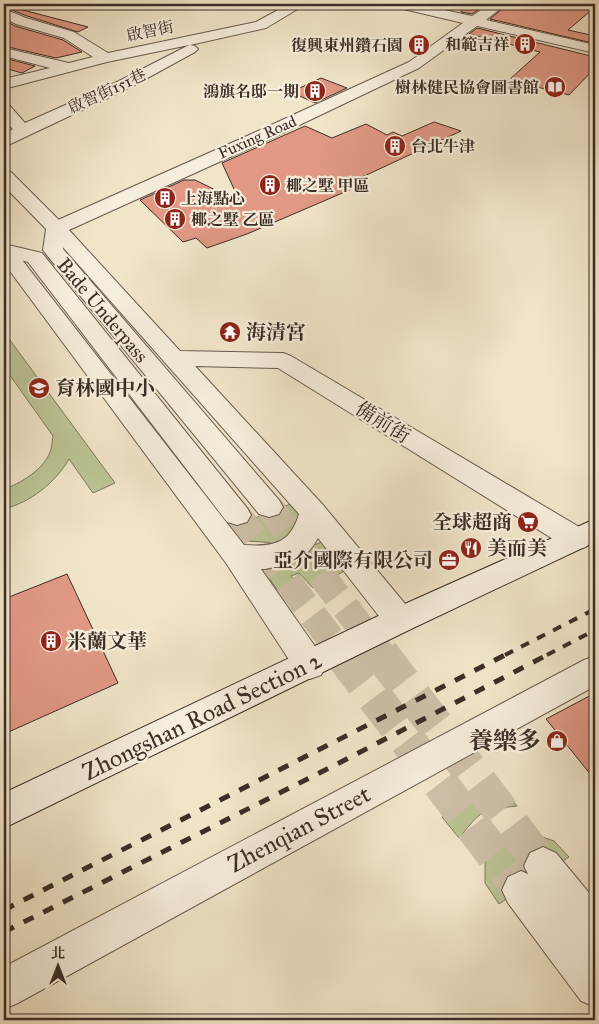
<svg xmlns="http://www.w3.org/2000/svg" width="599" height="1024" viewBox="0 0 599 1024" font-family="'IM FELL Great Primer','Noto Serif TC',serif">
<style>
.green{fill:#bcc495;stroke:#7c785e}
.building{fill:#e19986;stroke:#3c2d26}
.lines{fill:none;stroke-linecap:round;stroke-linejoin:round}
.tertiary-tunnel-far1{stroke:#cdc0a8;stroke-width:28;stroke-dasharray:28 14;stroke-linecap:butt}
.tertiary-tunnel{stroke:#cdc0a8;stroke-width:36;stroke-dasharray:36 18;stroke-linecap:butt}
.minor-casing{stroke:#695b4f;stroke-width:2}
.tertiary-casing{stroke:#695b4f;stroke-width:2}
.secondary-casing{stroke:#3c2d26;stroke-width:2}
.minor{fill:#f6eedc;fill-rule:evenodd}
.tertiary{fill:#f6eedc;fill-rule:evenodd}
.secondary{fill:#f6eedc;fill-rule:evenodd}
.rail-far1{stroke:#3c2d26;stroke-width:4;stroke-dasharray:9 9;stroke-linecap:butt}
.rail{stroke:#3c2d26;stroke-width:5;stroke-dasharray:11 11;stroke-linecap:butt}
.labels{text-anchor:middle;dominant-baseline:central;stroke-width:4.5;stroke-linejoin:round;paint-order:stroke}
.far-street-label{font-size:16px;fill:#3c2d26;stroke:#f6eedc}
.far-poi-label{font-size:16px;font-weight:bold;fill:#3c2d26;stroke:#f6eedc;text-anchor:end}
.street-label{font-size:20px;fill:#3c2d26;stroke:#f6eedc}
.poi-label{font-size:20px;font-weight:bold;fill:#3c2d26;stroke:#f6eedc;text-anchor:start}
.near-street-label{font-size:24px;fill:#3c2d26;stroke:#f6eedc}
.near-poi-label{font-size:24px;font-weight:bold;fill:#3c2d26;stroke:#f6eedc;text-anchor:end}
</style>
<rect width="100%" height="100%" fill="#f1e5c9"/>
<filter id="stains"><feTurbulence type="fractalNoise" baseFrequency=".004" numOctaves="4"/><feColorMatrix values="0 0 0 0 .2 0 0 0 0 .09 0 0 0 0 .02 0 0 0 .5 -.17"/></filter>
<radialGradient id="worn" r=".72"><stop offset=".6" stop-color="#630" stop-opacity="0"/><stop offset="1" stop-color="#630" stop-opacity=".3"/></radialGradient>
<!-- green -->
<g class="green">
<path d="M4,332L115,483L93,493L69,459C55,483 31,502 4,509V489C20,484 44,469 50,452C52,448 52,441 53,436L4,367Z"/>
<polygon points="298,501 303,523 278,543 247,541 230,528"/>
<polygon points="326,540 350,568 313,588 299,573 291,576 303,592 285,601 262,568"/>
<path d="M498,783L517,806C480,810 482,810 459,838L442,817Z"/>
<polygon points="534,834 554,841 569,857 499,904 485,883 485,856 505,836"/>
</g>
<!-- building -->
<g class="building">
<polygon points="462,4 487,4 472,14 461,12"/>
<polygon points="508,4 595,4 595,7 568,30 595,36 588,42 490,19"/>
<polygon points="4,5 88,27 78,32 27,16 4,7"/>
<polygon points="4,20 15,26 63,40 82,52 56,58 4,46"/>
<polygon points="477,28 595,57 595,68 569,95 509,80 540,52 469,34"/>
<polygon points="4,58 35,66 22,73 4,68"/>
<polygon points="321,78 347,88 315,103 291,92"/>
<polygon points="434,122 461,131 360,178 368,182 247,234 207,248 196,238 183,242 140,200 184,180 195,180 240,202 222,163 305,126 332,138 366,124 387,135 393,132 402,136"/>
<polygon points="67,574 118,683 4,734 4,599"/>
<polygon points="595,693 595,780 546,719"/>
</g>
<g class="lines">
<!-- tertiary-tunnel-far1 -->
<g class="tertiary-tunnel-far1">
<polyline points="269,507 382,655"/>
<polyline points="237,515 343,655"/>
</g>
<!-- tertiary-tunnel -->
<g class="tertiary-tunnel">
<polyline points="342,654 521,890"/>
<polyline points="381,654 543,866"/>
</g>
<!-- minor casing -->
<g class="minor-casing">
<g id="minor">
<polygon points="289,4 306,4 266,28 190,45 195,46 198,49 195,52 131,87 4,147 4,135 13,129 4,120 4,105 10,106 25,123 119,81 189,45 107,62 4,89 4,79 50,68 4,56 4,48 69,63 93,57 64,38 16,24 4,18 4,9 26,18 74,32 108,53 256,22"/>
<path d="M393,4H417L472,16L490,4H506L486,20L595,45V53L477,26L419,68L270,139L69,230L180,351L283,353L291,356L586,531L590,539L586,547L576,550L566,547L278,368L195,366L323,505L411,611L415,620L411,629L400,633L389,629L318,538C315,543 312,548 308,552C300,559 271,570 261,569L321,655L326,665L321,675L310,679L299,675L226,563L4,263V245L12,247L244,545C273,547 290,544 299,514L46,228L49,224L258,131L409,62L463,23L395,7Z"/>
<polygon points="595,656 595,686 18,1003 4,1009 4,967 584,660"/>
</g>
</g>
<!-- tertiary casing -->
<g class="tertiary-casing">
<g id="tertiary">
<polygon points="4,170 11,172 63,224 66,228 63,249 279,500 283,507 279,514 269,517 259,514 46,254 43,250 46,229 4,186"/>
<polygon points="4,244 42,253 247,508 251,515 247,522 237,525 227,522 28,262 4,256"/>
<polygon points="543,847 556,853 595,900 595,949 589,947 595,955 595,1007 581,1001 508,903 502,890 508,877 521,871 528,874 524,866 530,853"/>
</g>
</g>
<!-- secondary casing -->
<g class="secondary-casing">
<polygon id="secondary" points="595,519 595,542 411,629 4,828 4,793 389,611"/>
</g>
<!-- minor -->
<use href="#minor" class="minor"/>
<!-- tertiary -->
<use href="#tertiary" class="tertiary"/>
<!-- secondary -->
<use href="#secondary" class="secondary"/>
<!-- rail-far1 -->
<g class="rail-far1">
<polyline points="505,655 595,609"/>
<polyline points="547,655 595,630"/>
</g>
<!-- rail -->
<g class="rail">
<polyline points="4,910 507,654"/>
<polyline points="4,932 341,762 549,654"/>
</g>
</g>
<!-- icons -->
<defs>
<g id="building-disc" transform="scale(1.125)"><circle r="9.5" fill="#8f2418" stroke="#f6eedc"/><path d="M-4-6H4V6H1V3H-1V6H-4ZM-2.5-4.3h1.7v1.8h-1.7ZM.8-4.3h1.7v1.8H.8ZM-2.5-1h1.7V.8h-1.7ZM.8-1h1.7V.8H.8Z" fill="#fff"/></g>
<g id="library-disc" transform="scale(1.125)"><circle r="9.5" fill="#8f2418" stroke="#f6eedc"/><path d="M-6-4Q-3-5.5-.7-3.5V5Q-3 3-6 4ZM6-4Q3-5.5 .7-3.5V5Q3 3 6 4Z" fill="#fff"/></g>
<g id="temple-disc" transform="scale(1.125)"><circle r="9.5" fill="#8f2418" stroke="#f6eedc"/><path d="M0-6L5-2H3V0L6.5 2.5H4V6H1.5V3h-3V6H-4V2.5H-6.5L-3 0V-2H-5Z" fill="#fff"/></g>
<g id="school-disc" transform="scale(1.125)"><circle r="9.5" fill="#8f2418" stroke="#f6eedc"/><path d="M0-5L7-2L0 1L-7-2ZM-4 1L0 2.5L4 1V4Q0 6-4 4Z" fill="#fff"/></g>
<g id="supermarket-disc" transform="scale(1.125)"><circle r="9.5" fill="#8f2418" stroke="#f6eedc"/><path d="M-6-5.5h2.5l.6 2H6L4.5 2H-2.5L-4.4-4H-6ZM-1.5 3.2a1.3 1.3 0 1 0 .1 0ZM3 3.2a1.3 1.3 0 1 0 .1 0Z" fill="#fff"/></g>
<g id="restaurant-disc" transform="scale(1.125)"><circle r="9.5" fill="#8f2418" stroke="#f6eedc"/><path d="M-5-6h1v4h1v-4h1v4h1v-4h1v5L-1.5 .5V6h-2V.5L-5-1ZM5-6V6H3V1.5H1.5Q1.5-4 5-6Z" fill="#fff"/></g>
<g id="office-disc" transform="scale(1.125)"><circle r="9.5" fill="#8f2418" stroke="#f6eedc"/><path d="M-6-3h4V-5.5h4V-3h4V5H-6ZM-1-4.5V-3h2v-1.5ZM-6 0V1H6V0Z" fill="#fff"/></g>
<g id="shop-disc" transform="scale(1.125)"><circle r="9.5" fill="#8f2418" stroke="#f6eedc"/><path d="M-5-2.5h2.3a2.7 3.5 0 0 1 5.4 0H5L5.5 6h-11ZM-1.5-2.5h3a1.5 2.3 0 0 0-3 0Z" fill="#fff"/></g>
</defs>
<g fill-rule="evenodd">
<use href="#building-disc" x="525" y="44"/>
<use href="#building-disc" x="419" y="45"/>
<use href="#library-disc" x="555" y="87"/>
<use href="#building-disc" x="315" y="91"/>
<use href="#building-disc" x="395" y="146"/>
<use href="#building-disc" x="270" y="185"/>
<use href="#building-disc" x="165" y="198"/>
<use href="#building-disc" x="175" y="219"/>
<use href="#temple-disc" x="230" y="332"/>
<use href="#school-disc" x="39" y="388"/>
<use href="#supermarket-disc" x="528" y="522"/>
<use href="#restaurant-disc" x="471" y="548"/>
<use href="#office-disc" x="449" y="560"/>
<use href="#building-disc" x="51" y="641"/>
<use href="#shop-disc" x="557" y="741"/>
</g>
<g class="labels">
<!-- far-street labels -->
<g class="far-street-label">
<text transform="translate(150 31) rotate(-12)">啟智街</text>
<text transform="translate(107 91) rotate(-25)">啟智街151巷</text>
<text transform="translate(257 137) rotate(-24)">Fuxing Road</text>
</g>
<!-- far-poi labels -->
<g class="far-poi-label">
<text x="509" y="44">和範吉祥</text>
<text x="403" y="45">復興東州鑽石園</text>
<text x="539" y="87">樹林健民協會圖書館</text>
<text x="299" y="91">鴻旗名邸一期</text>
<text x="411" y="146" text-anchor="start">台北牛津</text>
<text x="286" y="185" text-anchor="start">椰之墅 甲區</text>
<text x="181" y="198" text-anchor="start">上海點心</text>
<text x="191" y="219" text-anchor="start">椰之墅 乙區</text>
</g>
<!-- street labels -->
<g class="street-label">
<text transform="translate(103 310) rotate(50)">Bade Underpass</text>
<text transform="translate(383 422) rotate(32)">備前街</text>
</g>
<!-- poi labels -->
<g class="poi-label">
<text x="246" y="332">海清宮</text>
<text x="55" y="388">育林國中小</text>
<text x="512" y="522" text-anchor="end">全球超商</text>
<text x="487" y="548">美而美</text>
<text x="433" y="560" text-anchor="end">亞介國際有限公司</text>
<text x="67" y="641">米蘭文華</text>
</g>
<!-- near-street labels -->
<g class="near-street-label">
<text transform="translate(202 716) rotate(-26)">Zhongshan Road Section 2</text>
<text transform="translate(299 829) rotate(-28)">Zhenqian Street</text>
</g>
<!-- near-poi labels -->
<g class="near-poi-label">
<text x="541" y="741">養樂多</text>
</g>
</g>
<!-- margin -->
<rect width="599" height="1024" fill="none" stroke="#f1e5c9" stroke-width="20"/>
<rect x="5" y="5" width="589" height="1014" fill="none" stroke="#3c2d26" stroke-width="2.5"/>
<rect x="10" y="10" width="579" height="1004" fill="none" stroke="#3c2d26"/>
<!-- north arrow -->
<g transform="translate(58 966)" stroke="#f6eedc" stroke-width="4" paint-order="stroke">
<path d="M0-4L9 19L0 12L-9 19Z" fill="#3c2d26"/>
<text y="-8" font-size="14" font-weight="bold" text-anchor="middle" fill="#3c2d26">北</text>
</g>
<rect width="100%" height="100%" filter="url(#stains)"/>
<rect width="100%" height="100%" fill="url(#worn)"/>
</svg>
